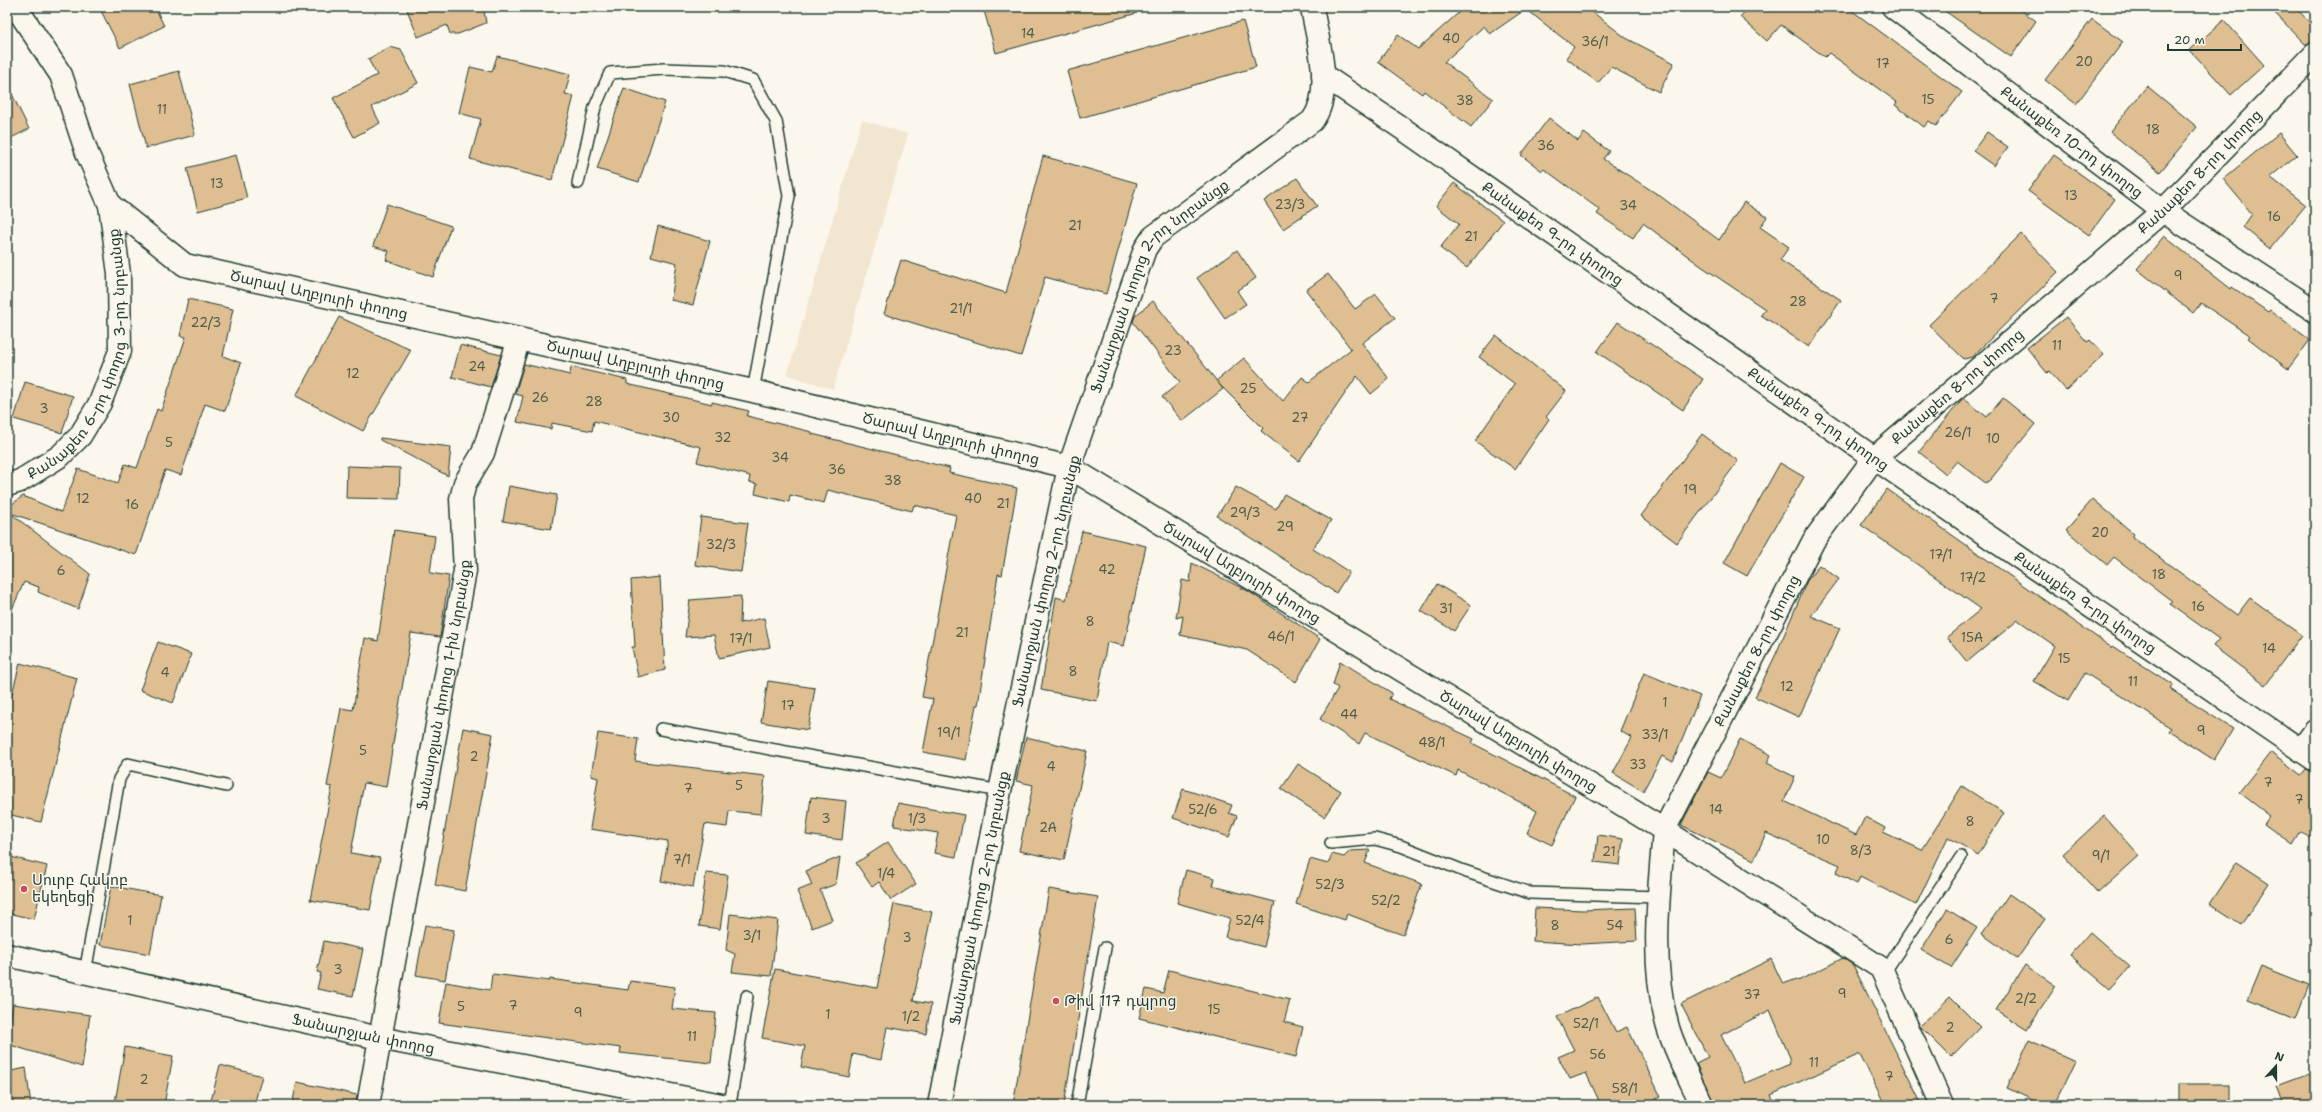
<svg xmlns="http://www.w3.org/2000/svg" width="2322" height="1112" viewBox="0 0 2322 1112" font-family="'Shantell Sans','Noto Sans Armenian',sans-serif">
<style>
.built{fill:#f3e6d1}
.building{fill:#dfbf92;stroke:#1f3d34;fill-rule:evenodd}
.lines{fill:none;stroke-linecap:round;stroke-linejoin:round}
.lane-casing{stroke:#1f3d34;stroke-width:14}
.street-casing{stroke:#1f3d34;stroke-width:25}
.secondary-casing{stroke:#1f3d34;stroke-width:25}
.lane{stroke:#fbf7ec;stroke-width:11}
.street{stroke:#fbf7ec;stroke-width:22}
.secondary{stroke:#fbf7ec;stroke-width:22}
.poi-dot{fill:#d1495b;stroke:#fbf7ec;stroke-width:1.5}
.labels{text-anchor:middle;dominant-baseline:central;stroke-width:3;stroke-linejoin:round;paint-order:stroke}
.number-label{font-size:13px;fill:#4f5e4c}
.street-label{font-size:15px;fill:#1f3d34;stroke:#fbf7ec}
.poi-label{font-size:15px;fill:#1f3d34;stroke:#fbf7ec;text-anchor:start}
</style>
<rect width="100%" height="100%" fill="#fbf7ec"/>
<filter id="ink" filterUnits="userSpaceOnUse"><feTurbulence type="fractalNoise" baseFrequency=".025" numOctaves="2"/><feDisplacementMap in="SourceGraphic" scale="8" xChannelSelector="R" yChannelSelector="G"/><feConvolveMatrix kernelMatrix="1 2 1 2 8 2 1 2 1" color-interpolation-filters="sRGB"/></filter>
<g filter="url(#ink)">
<!-- built -->
<polygon class="built" points="862,120 908,134 833,389 787,375"/>
<!-- building -->
<g class="building">
<polygon points="99,7 155,7 164,26 120,48"/>
<polygon points="406,7 490,7 490,8 484,11 486,23 458,34 450,34 447,25 418,37"/>
<polygon points="983,7 1136,7 1137,13 996,53"/>
<polygon points="1465,7 1586,7 1626,38 1674,63 1659,92 1611,67 1598,83 1566,58 1574,47 1526,9 1490,34 1484,26 1444,62 1493,99 1471,127 1424,91 1422,94 1378,62 1398,35 1418,49"/>
<polygon points="1749,7 1847,7 1962,92 1936,126 1929,121 1924,127 1895,105 1897,102 1829,53 1825,57 1781,25 1767,41 1740,17"/>
<polygon points="1939,7 2017,7 2036,21 2011,57"/>
<polygon points="2269,7 2295,7 2315,28 2315,42 2306,45"/>
<polygon points="2092,19 2123,42 2076,104 2045,80"/>
<polygon points="2224,20 2264,65 2231,95 2190,50"/>
<polygon points="1243,21 1256,67 1080,118 1067,71"/>
<polygon points="390,47 401,50 418,83 372,107 380,123 354,137 333,98 377,75 368,59"/>
<polygon points="497,56 570,74 565,94 574,96 552,180 470,159 481,119 459,113 470,67 492,72"/>
<polygon points="179,71 195,135 146,148 130,84"/>
<polygon points="7,84 29,129 7,140"/>
<polygon points="2147,86 2197,127 2160,172 2110,132"/>
<polygon points="624,88 665,102 639,182 597,169"/>
<polygon points="1549,118 1578,141 1584,133 1609,151 1603,159 1660,196 1719,240 1744,202 1767,217 1760,227 1789,247 1780,260 1841,300 1809,347 1761,315 1765,309 1701,266 1643,223 1633,238 1597,214 1600,210 1544,169 1542,171 1521,155"/>
<polygon points="1987,132 2008,147 1994,166 1973,151"/>
<polygon points="2279,133 2297,155 2270,177 2306,205 2270,249 2243,227 2252,214 2223,179"/>
<polygon points="236,155 247,198 198,211 187,168"/>
<polygon points="2054,155 2115,199 2089,235 2028,191"/>
<polygon points="1043,156 1137,183 1106,294 1045,277 1021,356 884,314 901,260 1006,293"/>
<polygon points="1297,178 1317,206 1283,229 1264,201"/>
<polygon points="1454,183 1503,221 1467,268 1440,248 1459,224 1436,206"/>
<polygon points="387,204 451,226 433,277 386,260 389,251 373,246"/>
<polygon points="658,226 710,241 693,305 671,300 677,263 651,256"/>
<polygon points="2021,234 2058,272 1972,357 1964,359 1929,325"/>
<polygon points="2164,236 2231,289 2232,287 2268,312 2270,310 2310,340 2288,369 2248,338 2250,336 2201,303 2193,313 2137,269"/>
<polygon points="1237,250 1256,278 1237,291 1246,304 1225,318 1197,278"/>
<polygon points="1328,274 1355,309 1376,294 1395,318 1362,343 1389,379 1371,394 1357,376 1299,461 1261,431 1263,428 1216,381 1244,358 1283,401 1302,377 1309,382 1351,349 1306,290"/>
<polygon points="188,299 233,309 223,356 241,363 225,411 205,404 181,475 165,470 136,555 10,513 90,574 78,609 38,592 39,587 24,582 7,621 7,508 23,496 61,512 78,469 118,483 125,464 137,468 157,409 161,411 186,337 180,336"/>
<polygon points="1153,301 1223,389 1182,421 1162,397 1180,382 1133,322 1135,316"/>
<polygon points="339,317 411,350 363,431 296,396"/>
<polygon points="2066,317 2087,342 2090,340 2104,355 2066,390 2049,371 2047,373 2027,348"/>
<polygon points="1618,322 1703,379 1683,410 1597,352"/>
<polygon points="1496,335 1566,391 1546,417 1549,419 1515,469 1475,441 1515,384 1479,357"/>
<polygon points="460,345 501,355 491,387 452,377"/>
<polygon points="524,364 570,375 571,367 627,380 627,384 712,404 712,402 749,411 747,416 812,432 812,434 950,468 949,473 1017,488 1002,575 998,574 978,705 976,705 966,760 923,752 933,699 922,697 956,515 914,505 912,511 828,490 824,503 790,495 789,502 755,494 757,484 749,482 750,476 697,462 701,447 594,421 592,431 552,423 551,429 517,422 523,396 515,394"/>
<polygon points="25,382 73,396 62,433 14,419"/>
<polygon points="1963,398 1987,417 2003,398 2035,424 1987,484 1957,461 1946,474 1919,452"/>
<polygon points="1702,434 1738,461 1677,543 1641,516"/>
<polygon points="380,438 451,447 448,476 380,440"/>
<polygon points="1780,463 1804,477 1747,576 1724,563"/>
<polygon points="347,466 400,468 399,499 346,498"/>
<polygon points="509,486 557,495 551,529 503,521"/>
<polygon points="1236,487 1276,509 1284,494 1331,520 1313,549 1349,572 1336,593 1217,516"/>
<polygon points="1887,489 2112,648 2113,646 2173,685 2170,689 2233,729 2214,760 2169,731 2171,728 2085,673 2068,701 2034,681 2055,646 2018,620 1967,662 1947,637 1981,609 1861,525"/>
<polygon points="2093,499 2134,534 2132,537 2237,615 2250,598 2302,635 2265,685 2213,646 2219,639 2170,604 2172,601 2114,557 2107,565 2066,530"/>
<polygon points="701,517 748,523 741,572 695,565"/>
<polygon points="394,530 435,536 430,573 449,576 440,637 411,633 386,787 364,783 351,853 380,858 370,910 310,900 332,787 327,786 341,708 353,710 365,638 378,641"/>
<polygon points="1082,531 1146,546 1124,646 1107,642 1097,701 1041,690 1056,597 1066,600"/>
<polygon points="1192,563 1248,591 1320,639 1296,682 1247,650 1180,635 1183,616 1176,618 1182,580 1190,582"/>
<polygon points="1819,565 1839,579 1811,616 1840,628 1799,717 1755,697 1776,654 1807,581"/>
<polygon points="660,577 665,670 638,677 632,647 635,647 631,580"/>
<polygon points="1437,584 1471,605 1454,631 1421,611"/>
<polygon points="741,596 740,623 764,618 770,647 719,658 714,635 685,637 690,600"/>
<polygon points="158,642 191,654 173,703 140,690"/>
<polygon points="1340,661 1392,693 1389,699 1474,739 1472,743 1575,796 1552,845 1527,833 1537,811 1458,770 1456,776 1365,733 1359,744 1320,719 1338,688 1333,685"/>
<polygon points="20,663 77,678 41,822 7,814 7,714"/>
<polygon points="1644,673 1700,696 1673,762 1662,756 1643,791 1613,773 1632,738 1620,731"/>
<polygon points="768,681 815,688 808,730 761,722"/>
<polygon points="463,728 493,734 465,891 435,885"/>
<polygon points="598,733 638,739 635,761 765,776 761,814 729,811 727,827 705,824 693,887 661,881 668,841 590,829 598,778 591,776"/>
<polygon points="1026,737 1087,751 1064,860 1019,851 1033,785 1016,781"/>
<polygon points="1740,739 1771,755 1767,763 1795,777 1784,801 1856,835 1865,817 1885,828 1883,832 1922,850 1962,786 2004,813 1978,855 1948,837 1916,905 1860,877 1857,884 1836,873 1840,865 1766,833 1754,860 1681,825 1708,772 1721,778"/>
<polygon points="2271,752 2301,775 2306,769 2315,772 2315,839 2301,832 2293,845 2264,824 2270,816 2239,792"/>
<polygon points="1298,764 1341,791 1324,817 1281,789"/>
<polygon points="1183,789 1232,805 1229,813 1237,816 1229,837 1173,818"/>
<polygon points="811,797 846,801 842,840 806,835"/>
<polygon points="898,803 964,815 956,857 934,853 938,833 894,826"/>
<polygon points="2104,816 2139,856 2098,893 2063,854"/>
<polygon points="1598,835 1623,839 1620,865 1595,862"/>
<polygon points="888,842 916,884 891,900 879,882 872,887 856,863"/>
<polygon points="1370,850 1365,863 1422,884 1403,935 1347,914 1345,920 1296,904 1310,859 1328,864 1332,854 1344,857 1350,851"/>
<polygon points="7,856 47,866 34,919 7,913"/>
<polygon points="840,857 836,884 820,890 832,920 812,928 797,891 812,885 806,871"/>
<polygon points="2237,862 2269,883 2241,925 2209,904"/>
<polygon points="1186,870 1215,878 1213,886 1275,902 1264,947 1225,937 1230,918 1177,903"/>
<polygon points="706,873 728,875 720,929 699,926"/>
<polygon points="111,886 161,895 150,954 100,945"/>
<polygon points="1049,889 1098,897 1064,1105 1013,1105"/>
<polygon points="2009,894 2045,919 2017,959 1982,934"/>
<polygon points="894,904 932,912 913,1001 931,1004 926,1034 887,1027 881,1060 853,1054 849,1077 801,1067 805,1046 762,1038 775,969 877,988"/>
<polygon points="1535,908 1583,910 1635,908 1637,941 1582,944 1533,941"/>
<polygon points="1947,909 1977,928 1951,968 1921,950"/>
<polygon points="730,914 778,920 771,976 732,972 735,954 726,950"/>
<polygon points="425,925 454,930 445,980 416,975"/>
<polygon points="2090,932 2130,967 2110,989 2070,955"/>
<polygon points="324,941 363,949 353,996 317,989 321,973 317,972"/>
<path d="M1843,958L1853,965L1922,1105H1885L1860,1054L1771,1095L1774,1101L1757,1105H1714L1696,1063L1708,1057L1681,1004L1771,959L1783,984L1797,979L1798,981ZM1770,1010L1791,1060L1789,1061L1790,1064L1745,1083L1721,1035Z"/>
<polygon points="2025,965 2056,986 2027,1030 1996,1010"/>
<polygon points="2261,966 2309,985 2296,1019 2247,1000"/>
<polygon points="1169,970 1290,1000 1284,1022 1303,1027 1296,1057 1139,1018 1146,989 1163,993"/>
<polygon points="492,974 550,981 550,979 628,990 630,981 675,987 672,1009 716,1013 711,1063 620,1053 621,1048 439,1023 446,982 490,990"/>
<polygon points="1598,997 1616,1032 1627,1027 1661,1097 1643,1105 1601,1105 1586,1073 1570,1079 1558,1057 1574,1050 1557,1017"/>
<polygon points="1950,997 1980,1027 1951,1057 1920,1026"/>
<polygon points="13,1004 90,1015 82,1067 7,1044"/>
<polygon points="2029,1040 2075,1061 2054,1105 2043,1105 2007,1088"/>
<polygon points="125,1047 173,1056 164,1105 131,1105 115,1102"/>
<polygon points="220,1065 262,1076 254,1105 210,1105"/>
<polygon points="26,1068 31,1105 7,1105 7,1072"/>
<polygon points="2315,1072 2315,1105 2284,1105 2277,1086"/>
<polygon points="297,1082 357,1095 356,1105 292,1105"/>
<rect x="2178" y="1084" width="50" height="21"/>
</g>
<g class="lines">
<!-- lane casing -->
<g class="lane-casing">
<g id="lane">
<polyline points="578,183 595,107 610,73 664,69 724,71 753,80 776,121 789,196 753,391"/>
<polyline points="661,729 1000,791"/>
<polyline points="1331,843 1375,839 1401,846 1464,871 1530,893 1658,897"/>
<polyline points="85,973 119,779 128,764 226,786"/>
<polyline points="1884,973 1961,857"/>
<polyline points="730,1105 747,996"/>
<polyline points="1077,1105 1105,948"/>
</g>
</g>
<!-- street casing -->
<g class="street-casing">
<g id="street">
<path id="s1" d="M1893,7L2163,211L2315,311"/>
<path id="s2" d="M1323,75L1406,131L1874,458L2315,760"/>
<path id="s3" d="M1069,467L1145,249L1153,237L1312,121C1335,91 1317,41 1312,7"/>
<path id="s4" d="M7,485L20,481L60,456L80,436L100,403L120,351L119,274L110,205"/>
<polyline points="2301,750 2315,731"/>
<path id="s5" d="M7,955L379,1038L722,1105"/>
<path id="s6" d="M368,1105L465,571L461,499L465,483L483,453L519,339"/>
<path id="s7" d="M1942,1105L1881,968L1664,830L1814,540L1874,458L2163,211L2315,54"/>
</g>
</g>
<!-- secondary casing -->
<g class="secondary-casing">
<g id="secondary">
<path id="s8" d="M16,7L61,75L87,153L110,205L185,265L753,391L1069,467L1664,830C1659,894 1650,961 1667,1024C1673,1048 1691,1081 1702,1105"/>
<path id="s9" d="M939,1105L1000,791L1069,467"/>
</g>
</g>
<!-- lane -->
<use href="#lane" class="lane"/>
<!-- street -->
<use href="#street" class="street"/>
<!-- secondary -->
<use href="#secondary" class="secondary"/>
</g>
</g>
<!-- markers -->
<g class="poi-dot">
<circle cx="24" cy="889" r="4"/>
<circle cx="1056" cy="1001" r="4"/>
</g>
<g class="labels">
<!-- number labels -->
<g class="number-label">
<text x="1028" y="33">14</text>
<text x="1451" y="38">40</text>
<text x="1595" y="41">36/1</text>
<text x="2084" y="61">20</text>
<text x="1883" y="63">17</text>
<text x="1928" y="99">15</text>
<text x="1465" y="100">38</text>
<text x="162" y="109">11</text>
<text x="2153" y="129">18</text>
<text x="1546" y="145">36</text>
<text x="217" y="183">13</text>
<text x="2071" y="195">13</text>
<text x="1290" y="204">23/3</text>
<text x="1628" y="205">34</text>
<text x="2274" y="216">16</text>
<text x="1075" y="225">21</text>
<text x="1471" y="236">21</text>
<text x="2178" y="275">9</text>
<text x="1994" y="298">7</text>
<text x="1798" y="301">28</text>
<text x="961" y="308">21/1</text>
<text x="206" y="322">22/3</text>
<text x="2057" y="345">11</text>
<text x="1173" y="350">23</text>
<text x="477" y="366">24</text>
<text x="353" y="373">12</text>
<text x="1248" y="388">25</text>
<text x="540" y="397">26</text>
<text x="594" y="401">28</text>
<text x="44" y="408">3</text>
<text x="671" y="417">30</text>
<text x="1300" y="417">27</text>
<text x="1958" y="432">26/1</text>
<text x="723" y="437">32</text>
<text x="1993" y="438">10</text>
<text x="169" y="442">5</text>
<text x="780" y="457">34</text>
<text x="837" y="469">36</text>
<text x="893" y="480">38</text>
<text x="1690" y="489">19</text>
<text x="83" y="498">12</text>
<text x="973" y="498">40</text>
<text x="1003" y="503">21</text>
<text x="132" y="504">16</text>
<text x="1245" y="512">29/3</text>
<text x="1285" y="526">29</text>
<text x="2100" y="532">20</text>
<text x="721" y="544">32/3</text>
<text x="1941" y="554">17/1</text>
<text x="1107" y="569">42</text>
<text x="61" y="570">6</text>
<text x="2159" y="574">18</text>
<text x="1973" y="577">17/2</text>
<text x="2198" y="606">16</text>
<text x="1446" y="608">31</text>
<text x="1090" y="621">8</text>
<text x="962" y="632">21</text>
<text x="1281" y="636">46/1</text>
<text x="1972" y="637">15А</text>
<text x="741" y="638">17/1</text>
<text x="2269" y="648">14</text>
<text x="2064" y="658">15</text>
<text x="1073" y="671">8</text>
<text x="165" y="672">4</text>
<text x="2133" y="681">11</text>
<text x="1787" y="686">12</text>
<text x="1665" y="702">1</text>
<text x="788" y="705">17</text>
<text x="1349" y="714">44</text>
<text x="2201" y="730">9</text>
<text x="949" y="732">19/1</text>
<text x="1655" y="734">33/1</text>
<text x="1432" y="742">48/1</text>
<text x="363" y="750">5</text>
<text x="474" y="756">2</text>
<text x="1638" y="764">33</text>
<text x="1051" y="766">4</text>
<text x="2268" y="782">7</text>
<text x="739" y="785">5</text>
<text x="688" y="788">7</text>
<text x="2299" y="799">7</text>
<text x="1203" y="809">52/6</text>
<text x="1716" y="809">14</text>
<text x="826" y="818">3</text>
<text x="917" y="818">1/3</text>
<text x="1970" y="821">8</text>
<text x="1048" y="827">2A</text>
<text x="1823" y="839">10</text>
<text x="1861" y="850">8/3</text>
<text x="1609" y="851">21</text>
<text x="2101" y="855">9/1</text>
<text x="682" y="859">7/1</text>
<text x="886" y="873">1/4</text>
<text x="1330" y="884">52/3</text>
<text x="1386" y="900">52/2</text>
<text x="130" y="920">1</text>
<text x="1250" y="920">52/4</text>
<text x="1555" y="925">8</text>
<text x="1615" y="925">54</text>
<text x="752" y="935">3/1</text>
<text x="907" y="937">3</text>
<text x="1949" y="939">6</text>
<text x="338" y="969">3</text>
<text x="1842" y="993">9</text>
<text x="1752" y="994">37</text>
<text x="2026" y="998">2/2</text>
<text x="513" y="1005">7</text>
<text x="461" y="1006">5</text>
<text x="1214" y="1009">15</text>
<text x="578" y="1012">9</text>
<text x="828" y="1014">1</text>
<text x="911" y="1016">1/2</text>
<text x="1586" y="1023">52/1</text>
<text x="1950" y="1027">2</text>
<text x="692" y="1036">11</text>
<text x="1598" y="1054">56</text>
<text x="1814" y="1062">11</text>
<text x="1889" y="1076">7</text>
<text x="144" y="1079">2</text>
<text x="1625" y="1088">58/1</text>
</g>
<!-- street labels -->
<g class="street-label">
<text stroke="none"><textPath href="#s1" startOffset="224">Քանաքեռ 10-րդ փողոց</textPath></text>
<text stroke="none"><textPath href="#s7" startOffset="1269">Քանաքեռ 8-րդ փողոց</textPath></text>
<text stroke="none"><textPath href="#s2" startOffset="279">Քանաքեռ 9-րդ փողոց</textPath></text>
<text stroke="none"><textPath href="#s3" startOffset="208">Ֆանարջյան փողոց 2-րդ նրբանցք</textPath></text>
<text stroke="none"><textPath href="#s8" startOffset="454">Ծարավ Աղբյուրի փողոց</textPath></text>
<text stroke="none"><textPath href="#s4" startOffset="165">Քանաքեռ 6-րդ փողոց 3-րդ նրբանցք</textPath></text>
<text stroke="none"><textPath href="#s8" startOffset="778">Ծարավ Աղբյուրի փողոց</textPath></text>
<text stroke="none"><textPath href="#s7" startOffset="945">Քանաքեռ 8-րդ փողոց</textPath></text>
<text stroke="none"><textPath href="#s2" startOffset="603">Քանաքեռ 9-րդ փողոց</textPath></text>
<text stroke="none"><textPath href="#s8" startOffset="1102">Ծարավ Աղբյուրի փողոց</textPath></text>
<text stroke="none"><textPath href="#s8" startOffset="1426">Ծարավ Աղբյուրի փողոց</textPath></text>
<text transform="translate(1046 581) rotate(-77)">Ֆանարջյան փողոց 2-րդ նրբանցք</text>
<text stroke="none"><textPath href="#s2" startOffset="927">Քանաքեռ 9-րդ փողոց</textPath></text>
<text stroke="none"><textPath href="#s7" startOffset="609">Քանաքեռ 8-րդ փողոց</textPath></text>
<text stroke="none"><textPath href="#s6" startOffset="427">Ֆանարջյան փողոց 1-ին նրբանցք</textPath></text>
<text stroke="none"><textPath href="#s8" startOffset="1750">Ծարավ Աղբյուրի փողոց</textPath></text>
<text stroke="none"><textPath href="#s9" startOffset="211">Ֆանարջյան փողոց 2-րդ նրբանցք</textPath></text>
<text stroke="none"><textPath href="#s5" startOffset="365">Ֆանարջյան փողոց</textPath></text>
</g>
<!-- poi labels -->
<g class="poi-label">
<text x="32" y="880">Սուրբ Հակոբ<tspan x="32" dy="17">եկեղեցի</tspan></text>
<text x="1064" y="1001">Թիվ 117 դպրոց</text>
</g>
</g>
<!-- margin -->
<rect width="2322" height="1112" fill="none" stroke="#fbf7ec" stroke-width="24"/>
<rect x="12" y="12" width="2298" height="1088" fill="none" stroke="#1f3d34" stroke-width="1.5" filter="url(#ink)"/>
<!-- north arrow -->
<g transform="translate(2276 1066) rotate(21)" stroke="#fbf7ec" stroke-width="3" paint-order="stroke">
<path d="M0-3L7 15L0 10L-7 15Z" fill="#1f3d34"/>
<text y="-6" font-size="11" font-weight="bold" text-anchor="middle" fill="#1f3d34">N</text>
</g>
<!-- scale -->
<path d="M2168 44v6h73v-6" fill="none" stroke="#1f3d34" stroke-width="2"/>
<text x="2174" y="44" font-size="12" fill="#1f3d34" stroke="#fbf7ec" stroke-width="3" paint-order="stroke">20 m</text>
</svg>
